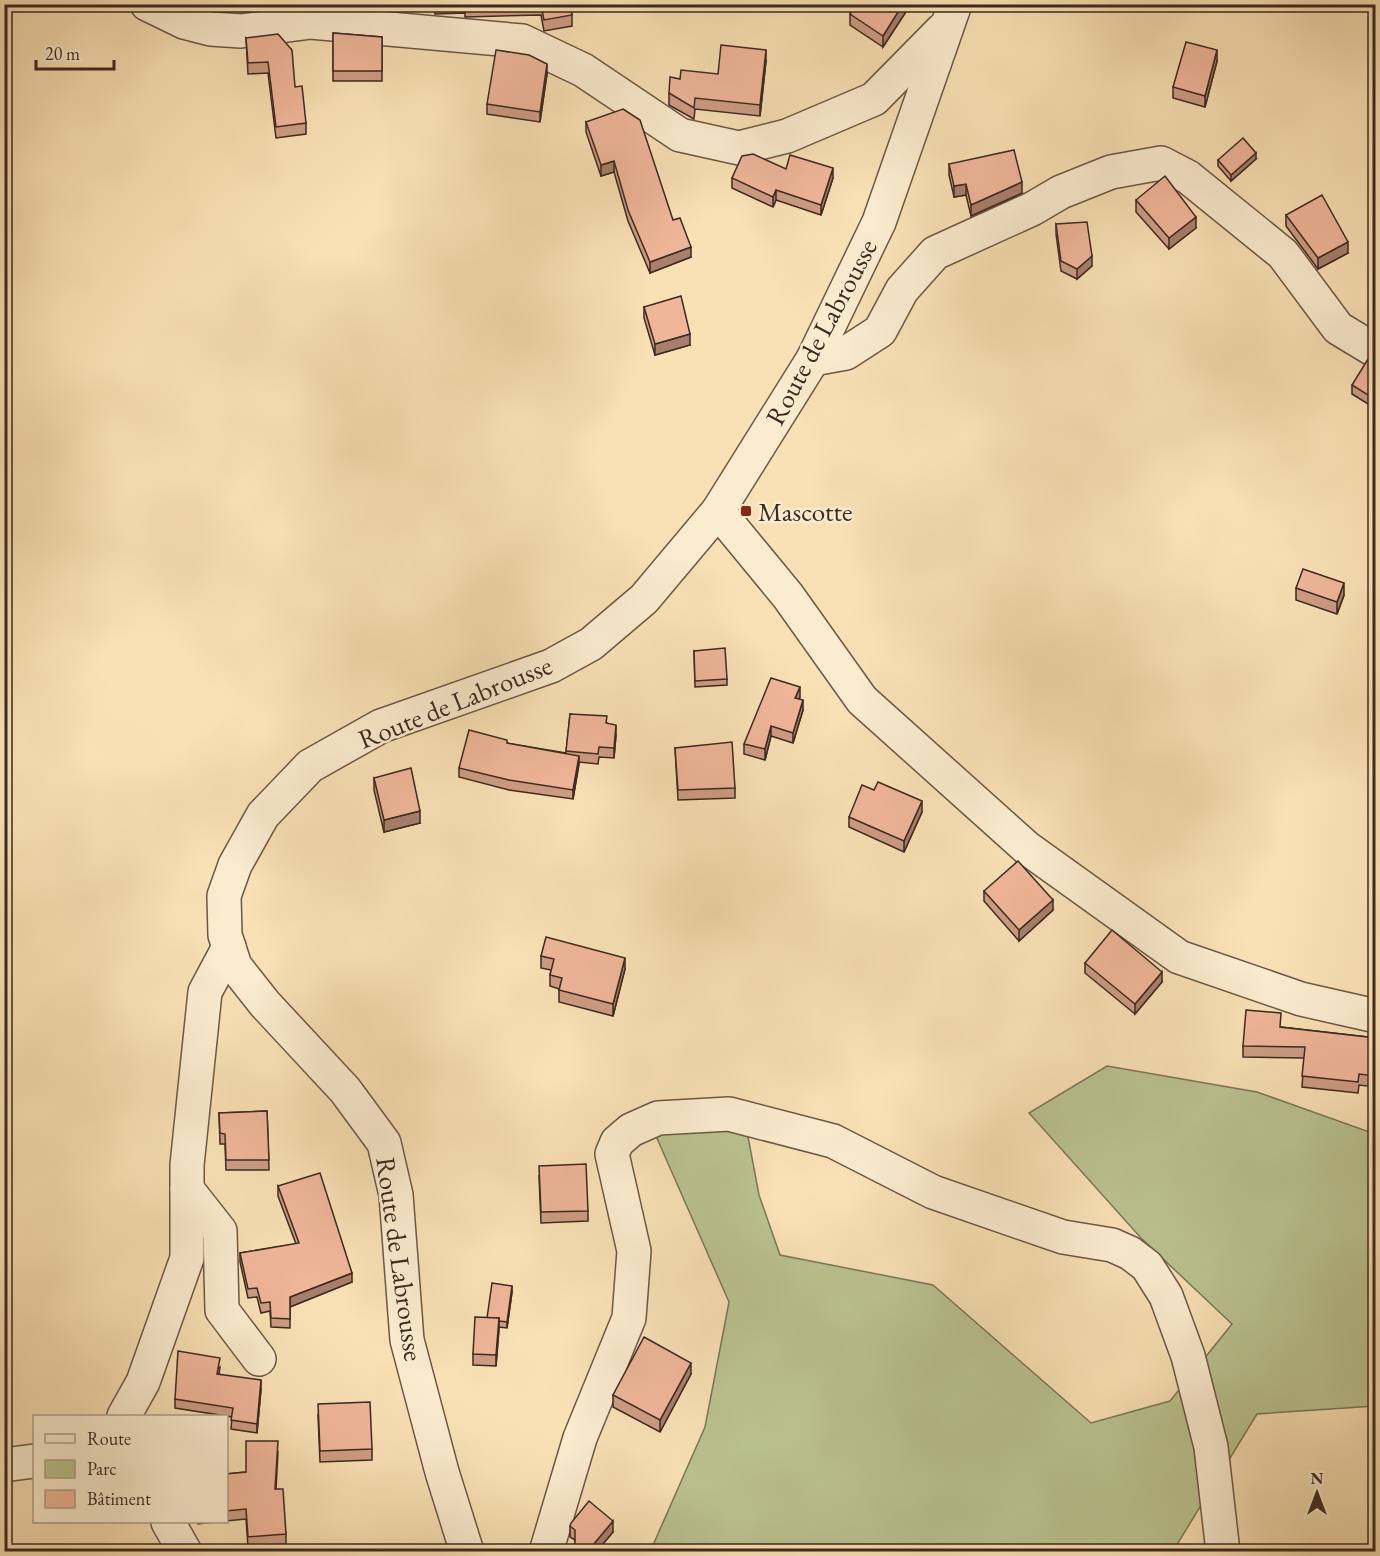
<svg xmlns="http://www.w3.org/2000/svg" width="1380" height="1556" viewBox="0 0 1380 1556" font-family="'EB Garamond',serif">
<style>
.green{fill:#bac390;stroke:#7c7658;stroke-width:1.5}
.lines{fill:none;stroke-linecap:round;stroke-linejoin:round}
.minor-casing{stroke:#6c5745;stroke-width:36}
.minor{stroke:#fbeccf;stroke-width:33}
.wall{fill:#ce9d84;stroke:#3d2920;stroke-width:1.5}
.shaded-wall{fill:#a87f6c;stroke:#3d2920;stroke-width:1.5}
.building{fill:#f0b69a;stroke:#3d2920;stroke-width:1.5}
.poi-dot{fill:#8f2418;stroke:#fbeccf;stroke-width:2}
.labels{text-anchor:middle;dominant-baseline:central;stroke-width:5;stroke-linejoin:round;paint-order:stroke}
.street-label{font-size:27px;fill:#3d2920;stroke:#fbeccf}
.poi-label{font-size:27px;fill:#3d2920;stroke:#fbeccf;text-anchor:start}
</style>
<rect width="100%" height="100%" fill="#f9e1b5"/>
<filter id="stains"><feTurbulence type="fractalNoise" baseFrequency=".00333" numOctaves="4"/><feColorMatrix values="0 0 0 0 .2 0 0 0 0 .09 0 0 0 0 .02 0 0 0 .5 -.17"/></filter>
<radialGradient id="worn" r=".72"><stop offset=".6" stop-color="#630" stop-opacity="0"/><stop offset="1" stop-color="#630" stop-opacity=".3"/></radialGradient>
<!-- green -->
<polygon class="green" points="1107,1066 1257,1092 1375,1134 1375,1406 1257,1414 1173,1551 650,1552 705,1427 729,1302 652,1127 746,1126 759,1195 780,1255 933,1285 1091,1423 1170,1401 1232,1324 1141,1238 1029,1113"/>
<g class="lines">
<!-- minor casing -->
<g class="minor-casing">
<g id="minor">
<polyline points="147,4 184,22 211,29 241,31 311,22 522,41 583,70 680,135 739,148 787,136 874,99 942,30"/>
<polyline points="813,359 846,353 880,331 902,290 935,253 1032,209 1061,192 1111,172 1161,163 1188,177 1283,254 1338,328 1376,351"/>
<polyline points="718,511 788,596 862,700 1027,848 1179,957 1301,999 1376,1016"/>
<polyline points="187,1189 220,1231 222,1310 259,1359"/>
<polyline points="124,1416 143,1382 187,1258 187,1165 205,992 229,947"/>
<polyline points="4,1465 34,1461"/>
<polyline points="168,1522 185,1552"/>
<polyline points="467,1552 442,1472 407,1340 396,1195 384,1143 345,1090 265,1004 235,966 225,935 224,896 235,865 263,815 310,766 381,726 551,666 591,644 644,599 718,511 813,359 879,222 955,4"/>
<polyline points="546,1552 580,1438 629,1318 634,1251 612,1154 617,1142 631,1130 658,1118 729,1114 833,1141 933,1192 1063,1237 1112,1245 1130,1253 1147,1266 1166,1296 1188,1356 1211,1447 1223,1552"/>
</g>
</g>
<!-- minor -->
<use href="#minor" class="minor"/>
</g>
<!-- wall -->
<g class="wall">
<polygon points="434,4 570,4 572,15 572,26 544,31 541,15 465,17 465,13 435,14"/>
<polygon points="911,4 883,47 850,25 850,14"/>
<polygon points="333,33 382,37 382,81 333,81"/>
<polygon points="246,38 295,87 306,123 306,134 276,138 268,73 248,74"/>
<polygon points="766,61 760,116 695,109 694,119 669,105 669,93 718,74"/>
<polygon points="1217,61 1205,107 1173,98 1173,87"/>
<polygon points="547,74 540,122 487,114 487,104"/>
<polygon points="586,122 673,220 691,257 650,273 628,221 614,172 601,176 586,132"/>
<polygon points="1256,159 1231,181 1218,166 1218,160"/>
<polygon points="949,164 1022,193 971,216 966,195 954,197 949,175"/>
<polygon points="786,169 833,178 821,215 776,200 773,207 732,188 732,178"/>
<polygon points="1136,200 1196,228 1169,249 1136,212"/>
<polygon points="1286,215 1348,253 1318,269 1286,226"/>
<polygon points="1056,224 1092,266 1077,279 1061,271 1056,234"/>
<polygon points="1376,302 1376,321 1372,319 1372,310"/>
<polygon points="644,307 690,345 655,355 644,318"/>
<polygon points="1376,359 1376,409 1352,394 1352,385"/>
<polygon points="1296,588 1344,595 1337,614 1296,600"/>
<polygon points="694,651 727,679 727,685 695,687"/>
<polygon points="800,697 799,699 803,710 793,743 771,736 765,760 744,754 744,744"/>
<polygon points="570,714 607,723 616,735 614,758 599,757 598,764 579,762 573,799 509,790 459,777 459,768 507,743 566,753"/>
<polygon points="675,748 735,788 735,798 678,800"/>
<polygon points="374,778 420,823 384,832 374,790"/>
<polygon points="922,812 904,852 849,827 849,817"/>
<polygon points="984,891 1053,910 1019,941 984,901"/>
<polygon points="541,956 625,969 613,1016 559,1002 559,989 550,986 550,975 551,970 541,968"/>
<polygon points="1085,963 1162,982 1135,1014 1085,973"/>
<polygon points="1281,1027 1376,1038 1376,1087 1359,1085 1358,1093 1302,1087 1304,1058 1243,1057 1243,1046"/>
<polygon points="267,1111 269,1170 226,1170 225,1144 220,1144 219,1113"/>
<polygon points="539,1176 588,1211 588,1221 541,1223"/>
<polygon points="278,1186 352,1282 290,1307 290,1328 271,1327 270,1311 261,1313 257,1297 248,1298 240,1262 240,1253 296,1244 278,1196"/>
<polygon points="512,1292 507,1328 499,1327 496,1366 473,1365 473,1354 487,1318"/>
<polygon points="220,1367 219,1374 261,1389 257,1433 231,1429 232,1417 175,1408 175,1399"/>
<polygon points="691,1374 660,1432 613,1407 613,1395"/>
<polygon points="318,1415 372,1449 372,1460 320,1462"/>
<polygon points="278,1452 276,1489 286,1534 286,1544 248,1547 246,1519 226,1521 226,1474 246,1472"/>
<polygon points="198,1521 222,1521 198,1524"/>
<polygon points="570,1526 613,1532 597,1551 575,1551 575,1540 570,1537"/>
</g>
<!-- shaded-wall -->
<g class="shaded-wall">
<polygon points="903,4 911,4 883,47 883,36"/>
<polygon points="766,50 766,61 760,116 760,105"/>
<polygon points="1217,50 1217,61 1205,107 1205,96"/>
<polygon points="547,64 547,74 540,122 540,112"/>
<polygon points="1256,153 1256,159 1231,181 1231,175"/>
<polygon points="614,161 614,172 601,176 601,165"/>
<polygon points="833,168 833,178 821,215 821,205"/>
<polygon points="1022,182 1022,193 971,216 971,205"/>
<polygon points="966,184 966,195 954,197 954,186"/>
<polygon points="776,190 776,200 773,207 773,197"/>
<polygon points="1196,217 1196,228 1169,249 1169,238"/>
<polygon points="1348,242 1348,253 1318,269 1318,258"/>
<polygon points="691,247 691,257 650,273 650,262"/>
<polygon points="1092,256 1092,266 1077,279 1077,269"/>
<polygon points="690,334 690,345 655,355 655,344"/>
<polygon points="1344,583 1344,595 1337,614 1337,602"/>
<polygon points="800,687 800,697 795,708 795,698"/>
<polygon points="803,700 803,710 793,743 793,733"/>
<polygon points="616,725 616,735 614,758 614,748"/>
<polygon points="771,726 771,736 765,760 765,749"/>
<polygon points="579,756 579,765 573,799 573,790"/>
<polygon points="922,801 922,812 904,852 904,841"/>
<polygon points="420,811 420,823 384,832 384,820"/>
<polygon points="1053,900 1053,910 1019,941 1019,930"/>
<polygon points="625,958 625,969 613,1016 613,1004"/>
<polygon points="1162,972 1162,982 1135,1014 1135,1004"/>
<polygon points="352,1273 352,1282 290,1307 290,1297"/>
<polygon points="512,1286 512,1292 507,1328 507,1322"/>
<polygon points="499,1318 499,1330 496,1366 496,1355"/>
<polygon points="691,1363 691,1374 660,1432 660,1420"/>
<polygon points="261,1380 261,1389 257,1433 257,1424"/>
<polygon points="613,1521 613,1532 597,1551 588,1551"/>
</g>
<!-- building -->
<g class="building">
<polygon points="465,4 570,4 572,15 544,20 541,5 465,6"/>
<polygon points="856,4 903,4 883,36 850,14"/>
<polygon points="333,33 382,37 382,71 333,71"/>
<polygon points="278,34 292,50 295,87 302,86 306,123 276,127 268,62 248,63 246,38"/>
<polygon points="1186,42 1217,50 1205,96 1173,87"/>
<polygon points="721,45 766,50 760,105 695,98 694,108 669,93 670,77 680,79 681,70 718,74"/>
<polygon points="496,50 529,55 547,64 540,112 487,104"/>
<polygon points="623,109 640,120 673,220 680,218 691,247 650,262 628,210 614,161 601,165 586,122"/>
<polygon points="1243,138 1256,153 1231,175 1218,160"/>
<polygon points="1014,150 1022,182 971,205 966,184 954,186 949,164"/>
<polygon points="753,154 786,169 790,155 833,168 821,205 776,190 773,197 732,178 742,156"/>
<polygon points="1165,176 1196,217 1169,238 1136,200"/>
<polygon points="1322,195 1348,242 1318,258 1286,215"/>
<polygon points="1087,222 1092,256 1077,269 1061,261 1056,224"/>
<polygon points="681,296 690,334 655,344 644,307"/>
<polygon points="1376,302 1376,312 1372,310"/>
<polygon points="1368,359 1376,359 1376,400 1352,385"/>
<polygon points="1303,569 1344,583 1337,602 1296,588"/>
<polygon points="725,648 727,679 695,681 694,651"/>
<polygon points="771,678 800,687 795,698 803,700 793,733 771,726 765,749 744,744"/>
<polygon points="570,714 607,716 606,723 616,725 614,748 599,747 598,754 566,751"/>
<polygon points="469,730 507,740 507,743 579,756 573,790 509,780 459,768"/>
<polygon points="732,742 735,788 678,790 675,748"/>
<polygon points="411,768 420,811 384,820 374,778"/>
<polygon points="878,782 922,801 904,841 849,817 862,785 874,790"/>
<polygon points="1018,861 1053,900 1019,930 984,891"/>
<polygon points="1112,930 1162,972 1135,1004 1085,963"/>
<polygon points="546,937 625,958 613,1004 559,990 562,978 550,975 554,959 541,956"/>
<polygon points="1246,1010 1281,1013 1280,1027 1376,1038 1376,1076 1359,1074 1358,1082 1302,1076 1305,1047 1243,1046"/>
<polygon points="267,1111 269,1160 226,1160 225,1134 220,1133 219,1113"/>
<polygon points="586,1164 588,1211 541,1212 539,1166"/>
<polygon points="320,1173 352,1273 290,1297 290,1319 271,1318 270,1302 261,1303 257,1288 248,1289 240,1253 299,1243 278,1186"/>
<polygon points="492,1283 512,1286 507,1322 499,1321 499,1318 487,1318"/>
<polygon points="475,1317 499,1318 496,1355 473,1354"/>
<polygon points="644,1337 691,1363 660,1420 613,1395"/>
<polygon points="178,1351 220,1358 217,1374 261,1380 257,1424 231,1420 233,1408 175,1399"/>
<polygon points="370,1402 372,1449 320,1451 318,1404"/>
<polygon points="246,1441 278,1441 275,1489 283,1489 286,1534 248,1537 246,1509 226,1511 226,1474 246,1472"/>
<polygon points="589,1501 613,1521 588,1551 583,1551 575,1545 575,1530 570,1526 571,1523"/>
</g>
<!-- markers -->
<rect class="poi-dot" x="740" y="505" width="12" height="12" rx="3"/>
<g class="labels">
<!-- street labels -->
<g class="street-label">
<text transform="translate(821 332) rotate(-62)">Route de Labrousse</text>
<text transform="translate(455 702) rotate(-22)">Route de Labrousse</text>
<text transform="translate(400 1259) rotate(82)">Route de Labrousse</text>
</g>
<!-- poi labels -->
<g class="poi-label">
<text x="758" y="511">Mascotte</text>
</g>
</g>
<!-- margin -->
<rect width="1380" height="1556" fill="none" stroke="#f9e1b5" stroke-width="24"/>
<rect x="6" y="6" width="1368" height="1544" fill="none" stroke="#3d2920" stroke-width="3"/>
<rect x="12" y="12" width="1356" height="1532" fill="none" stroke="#3d2920" stroke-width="1.5"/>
<!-- legend -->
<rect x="33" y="1415" width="195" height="108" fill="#fbeccf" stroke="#af9e89" stroke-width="1.5"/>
<rect x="45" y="1434" width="30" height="9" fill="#fbeccf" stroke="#af9e89" stroke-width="1.5"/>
<text x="87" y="1445" font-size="18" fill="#3d2920">Route</text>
<rect x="45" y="1460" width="30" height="18" fill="#bac390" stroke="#af9e89" stroke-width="1.5"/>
<text x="87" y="1475" font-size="18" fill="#3d2920">Parc</text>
<rect x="45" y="1490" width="30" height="18" fill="#f0b69a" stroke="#af9e89" stroke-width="1.5"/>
<text x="87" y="1505" font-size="18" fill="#3d2920">Bâtiment</text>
<!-- north arrow -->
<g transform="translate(1317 1493)" stroke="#fbeccf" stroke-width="4.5" paint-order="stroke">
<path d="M0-4.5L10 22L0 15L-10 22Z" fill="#3d2920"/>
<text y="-9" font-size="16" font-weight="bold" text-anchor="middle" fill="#3d2920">N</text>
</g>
<!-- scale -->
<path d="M36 60v9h78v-9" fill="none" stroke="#3d2920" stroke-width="3"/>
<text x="45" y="60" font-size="18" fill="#3d2920" stroke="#fbeccf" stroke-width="4.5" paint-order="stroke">20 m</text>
<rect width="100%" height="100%" filter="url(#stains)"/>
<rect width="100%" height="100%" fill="url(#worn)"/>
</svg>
